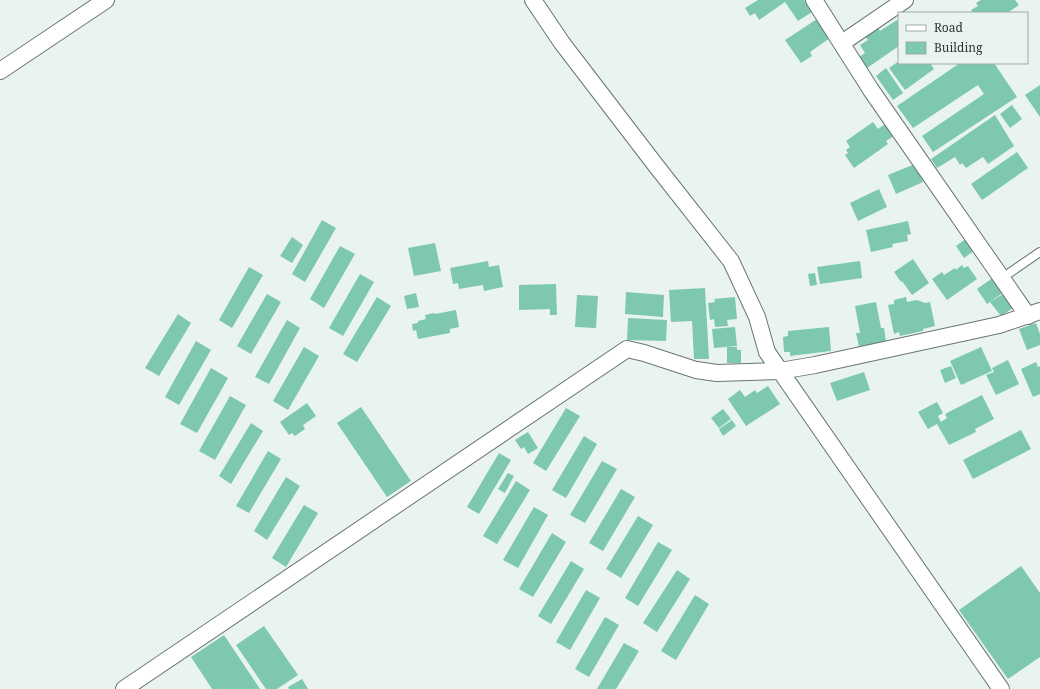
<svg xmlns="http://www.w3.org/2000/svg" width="1040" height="689" viewBox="0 0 1040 689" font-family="'Noto Serif',serif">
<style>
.building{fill:#7dc8af}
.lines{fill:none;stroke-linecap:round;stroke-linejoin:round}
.lane-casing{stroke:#6b7571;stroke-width:10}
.street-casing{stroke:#6b7571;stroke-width:18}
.lane{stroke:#fff;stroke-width:8}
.street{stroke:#fff;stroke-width:16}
</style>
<rect width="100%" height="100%" fill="#e9f4f0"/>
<!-- building -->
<g class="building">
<polygon points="758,0 804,0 812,12 798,21 785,2 759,20 755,13 750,16 745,8"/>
<polygon points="981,0 1015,0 1019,5 1007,13 973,13 971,10 978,6 976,3"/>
<polygon points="817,19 830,38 810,52 812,56 801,63 785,40"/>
<polygon points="897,20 899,23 899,46 867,68 859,57 865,53 860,45 868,40 864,35 877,26 880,31"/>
<polygon points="899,61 899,63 930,63 934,69 905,90 889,68"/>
<polygon points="960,63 994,63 1017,97 933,152 922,136 984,94 978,85 913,128 897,106"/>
<polygon points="886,68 903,93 893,100 876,76"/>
<polygon points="1040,85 1040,117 1025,95"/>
<polygon points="1012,105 1022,119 1010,128 1000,114"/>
<polygon points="995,115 1014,146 988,164 983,157 966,168 962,163 960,165 955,157 937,168 931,159"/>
<polygon points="873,122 878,129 888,122 897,134 886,141 888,144 854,168 845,155 848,153 846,150 850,147 846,141"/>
<polygon points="1017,152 1028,168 982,200 971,184"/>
<polygon points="915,164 923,182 896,194 888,175"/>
<polygon points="879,189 887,207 858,221 850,203"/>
<polygon points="322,220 336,228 305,282 292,274"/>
<polygon points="908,221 911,234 907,235 908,241 892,244 893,247 871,252 866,230"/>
<polygon points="292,237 303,245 292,263 280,256"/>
<polygon points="967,238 975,250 964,258 956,246"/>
<polygon points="435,243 441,271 414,276 408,248"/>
<polygon points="340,246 355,254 324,308 310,299"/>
<polygon points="913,259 929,283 912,295 902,281 901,282 894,272"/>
<polygon points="488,261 489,267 499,265 503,287 484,291 483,285 459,289 458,283 453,284 450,268"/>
<polygon points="860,261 862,278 820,284 817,267"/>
<polygon points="962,265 964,268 968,266 977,279 947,300 932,279 942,272 944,275 955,268 956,270"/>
<polygon points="249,267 263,275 232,328 219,320"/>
<polygon points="815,273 817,285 810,286 808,274"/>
<polygon points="360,274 374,282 343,336 329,328"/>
<polygon points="994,277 1004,292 987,304 977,289"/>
<polygon points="556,284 557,315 550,315 550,309 519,310 519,285"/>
<polygon points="705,288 709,359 694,359 692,321 671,322 669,290"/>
<polygon points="626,292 664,295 663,317 625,314"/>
<polygon points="416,293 419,307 407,309 404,296"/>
<polygon points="267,294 281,302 251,354 237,346"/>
<polygon points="1003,294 1013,308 1001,316 990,302"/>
<polygon points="577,295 598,296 596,328 575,327"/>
<polygon points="377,297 391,306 357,362 343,354"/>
<polygon points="735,297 737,319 727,320 728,326 715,327 714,319 710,320 708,303 715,302 714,299"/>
<polygon points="906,297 907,302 917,300 925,303 930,302 935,326 923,329 923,331 900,336 899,332 894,334 888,305 894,304 894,300"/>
<polygon points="876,302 881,328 884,328 886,342 865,346 862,332 865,346 859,347 856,333 860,333 855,306"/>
<polygon points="456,310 459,327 450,329 450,333 418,339 416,330 413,331 412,324 418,323 418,321 426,319 425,315 434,313 435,314"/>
<polygon points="178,314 191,323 159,376 145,368"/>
<polygon points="628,318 667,320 666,341 627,340"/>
<polygon points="287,320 300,328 269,384 255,377"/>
<polygon points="1036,323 1040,334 1040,345 1027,350 1019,329"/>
<polygon points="735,327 737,346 714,348 712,329"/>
<polygon points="829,327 831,351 790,356 790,352 784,352 783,337 788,336 788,331"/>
<polygon points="196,341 211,350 179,405 165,397"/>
<polygon points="304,347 319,356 288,410 273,401"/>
<polygon points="727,347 737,347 737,350 741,350 741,363 727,363"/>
<polygon points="981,347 992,371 961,385 950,361"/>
<polygon points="1008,360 1019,384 996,395 986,375 994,372 992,368"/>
<polygon points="1036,362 1038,367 1040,366 1040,394 1033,397 1021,369"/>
<polygon points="951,366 956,378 945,383 940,370"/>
<polygon points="211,368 228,378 197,433 180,424"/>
<polygon points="864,372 870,390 837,401 830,383"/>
<polygon points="768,386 780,404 746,426 728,399 740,390 745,397 755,390 757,393"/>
<polygon points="982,395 994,419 975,429 976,432 949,445 937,424 928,429 918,412 937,402 943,413 938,416 941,422 947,418 945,414"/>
<polygon points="230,396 246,405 215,460 199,451"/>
<polygon points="307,403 316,416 303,425 305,429 295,436 292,433 289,435 280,422"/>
<polygon points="361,407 411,481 387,497 337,423"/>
<polygon points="566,408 580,416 546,471 533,463"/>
<polygon points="723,409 731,419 719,428 711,418"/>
<polygon points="732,420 736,426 723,436 719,429"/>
<polygon points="251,423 263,431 231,484 219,476"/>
<polygon points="1021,430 1031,449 973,479 963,460"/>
<polygon points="528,432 538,448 528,454 524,447 521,449 515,440"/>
<polygon points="584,436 597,444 566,498 552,490"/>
<polygon points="268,451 281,459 249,513 236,506"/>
<polygon points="499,453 511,460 479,514 467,507"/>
<polygon points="602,461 617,469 585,523 570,515"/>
<polygon points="508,473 514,476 505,493 498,489"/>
<polygon points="286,477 300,486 267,540 254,531"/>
<polygon points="516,481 530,490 497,544 483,536"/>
<polygon points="621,489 635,497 603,551 589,543"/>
<polygon points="304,505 318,513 286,567 272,558"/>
<polygon points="534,507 548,515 518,568 503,560"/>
<polygon points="638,516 653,525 621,578 606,569"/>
<polygon points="552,533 566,542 533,597 519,589"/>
<polygon points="658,542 672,550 638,606 625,598"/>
<polygon points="571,561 584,569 551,624 538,616"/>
<polygon points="1021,566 1040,593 1040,657 1008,679 959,610"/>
<polygon points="677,570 690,579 657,632 643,623"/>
<polygon points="586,590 600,598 570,650 556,642"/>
<polygon points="695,595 709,604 676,660 661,651"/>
<polygon points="605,617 619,625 589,677 575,669"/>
<polygon points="264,626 298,675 277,689 266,689 236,645"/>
<polygon points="224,635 260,689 212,689 191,657"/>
<polygon points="624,643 639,651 616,689 597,689"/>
<polygon points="302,679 308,689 289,689 288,687"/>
</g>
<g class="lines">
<!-- lane casing -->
<g class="lane-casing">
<polyline id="lane" points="1002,278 1040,252"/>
</g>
<!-- street casing -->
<g class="street-casing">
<g id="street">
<polyline points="533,0 562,43 657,167 731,261 757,317 767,352 1001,689"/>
<polyline points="814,0 871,90 1028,316"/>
<polyline points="842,43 905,0"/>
<polyline points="0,71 106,0"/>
<polyline points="124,689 627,349 644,353 696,370 717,373 780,371 815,365 999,325 1040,311"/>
</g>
</g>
<!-- lane -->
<use href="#lane" class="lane"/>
<!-- street -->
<use href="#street" class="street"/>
</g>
<!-- legend -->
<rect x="898" y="12" width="130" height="52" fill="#e9f4f0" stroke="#9fa7a4"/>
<rect x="906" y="25" width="20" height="6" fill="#ffffff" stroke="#9fa7a4"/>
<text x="934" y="32" font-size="12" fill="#2f3331">Road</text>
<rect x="906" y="42" width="20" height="12" fill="#7dc8af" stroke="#9fa7a4"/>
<text x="934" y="52" font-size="12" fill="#2f3331">Building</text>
</svg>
